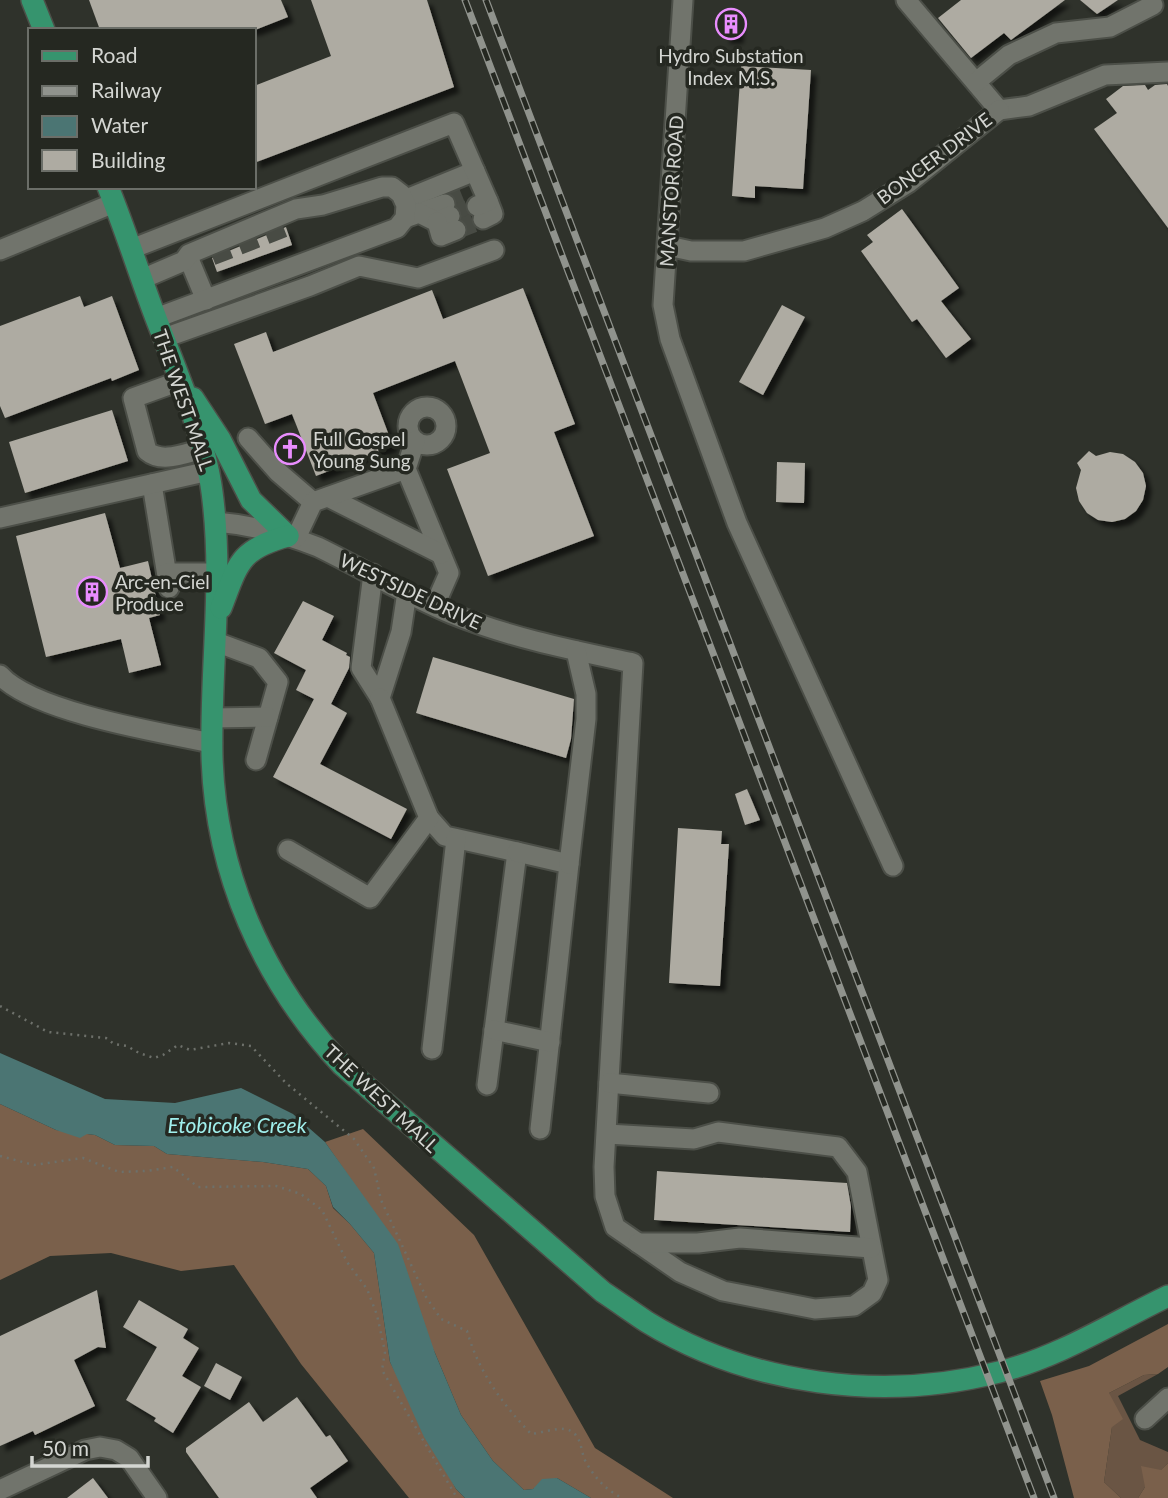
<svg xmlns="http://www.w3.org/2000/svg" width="1168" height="1498" viewBox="0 0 1168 1498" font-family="Lato,sans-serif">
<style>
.green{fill:#6a5544}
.forest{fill:#7a604b}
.water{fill:#4b7573}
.building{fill:#aeaba2;filter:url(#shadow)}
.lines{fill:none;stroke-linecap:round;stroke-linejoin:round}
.minor-tunnel{stroke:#484b44;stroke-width:19;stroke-dasharray:19 10;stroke-linecap:butt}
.minor-casing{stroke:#4c4f48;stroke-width:23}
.major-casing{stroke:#4c4f48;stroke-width:24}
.path{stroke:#6d706a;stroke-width:2.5;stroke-dasharray:2 5;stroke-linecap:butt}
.minor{stroke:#71746c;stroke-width:19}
.major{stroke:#36946e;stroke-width:21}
.rail-casing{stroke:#90938d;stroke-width:7}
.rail{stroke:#252821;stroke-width:4.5;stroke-dasharray:13;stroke-linecap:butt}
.labels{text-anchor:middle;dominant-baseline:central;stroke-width:7;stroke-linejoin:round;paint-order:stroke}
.poi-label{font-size:19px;fill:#d4d6d2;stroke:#252821;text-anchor:start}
.street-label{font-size:19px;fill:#d4d6d2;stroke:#252821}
.water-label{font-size:21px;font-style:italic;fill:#a0efec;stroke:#252821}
</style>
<defs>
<filter id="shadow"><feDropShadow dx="5.5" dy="5.5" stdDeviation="2" flood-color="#0009"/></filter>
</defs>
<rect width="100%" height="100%" fill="#2f322b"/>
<!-- green -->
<polygon class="green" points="1158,1374 1118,1396 1140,1440 1168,1452 1168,1463 1145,1487 1138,1498 1121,1498 1104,1482 1112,1427 1109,1393 1144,1375"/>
<!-- forest -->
<g class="forest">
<polygon points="0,1104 56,1130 95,1135 115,1145 154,1146 167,1154 263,1162 308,1169 326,1186 333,1208 350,1224 374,1253 390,1362 456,1489 465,1498 409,1498 301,1364 234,1265 181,1271 111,1253 50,1256 0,1280"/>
<polygon points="363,1129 474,1235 595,1448 673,1498 591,1498 557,1478 533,1489 524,1490 493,1461 461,1415 435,1353 352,1181 325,1142"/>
<polygon points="1168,1324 1168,1367 1158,1374 1144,1375 1109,1393 1123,1419 1112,1427 1104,1482 1121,1498 1074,1498 1052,1415 1040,1381 1089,1366"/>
<polygon points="1168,1463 1168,1498 1138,1498 1145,1487 1141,1466 1161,1470"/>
</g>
<!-- water -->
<polygon class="water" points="0,1053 105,1099 175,1103 241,1088 293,1114 325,1142 398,1244 435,1353 461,1415 493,1461 524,1490 533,1489 542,1479 557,1478 591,1498 465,1498 456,1489 424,1437 390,1362 374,1253 350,1224 333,1207 326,1186 308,1169 263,1162 167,1154 154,1146 115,1145 95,1135 87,1134 80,1138 56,1130 0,1104"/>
<!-- building -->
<g class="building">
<polygon points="89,0 281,0 288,17 255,30 100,30"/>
<polygon points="311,0 427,0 454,87 254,163 254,86 331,56"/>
<polygon points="961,0 1065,0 1011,40 1004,33 971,58 938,18"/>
<polygon points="1080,0 1118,0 1097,14"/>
<polygon points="725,10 739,10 738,38 724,38"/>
<polygon points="741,66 811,70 803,189 755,186 755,198 732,196"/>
<polygon points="1167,84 1168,86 1168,228 1094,129 1117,113 1106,99 1123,86 1145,85 1148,90 1155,85"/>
<polygon points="902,209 959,288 941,301 971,339 946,358 917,319 912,322 861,251 873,242 867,235"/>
<polygon points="286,227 292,245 217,272 212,258"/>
<polygon points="523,288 575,424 554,432 594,536 488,576 447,469 490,453 455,361 373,393 393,446 316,476 292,414 265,424 234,344 266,332 273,352 432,290 443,319"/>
<polygon points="80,296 84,307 112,296 139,370 112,381 111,378 5,418 0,406 0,326"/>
<polygon points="782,305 805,317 763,395 739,382"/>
<polygon points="112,410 128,461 25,493 9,442"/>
<polygon points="1089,451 1096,456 1110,452 1123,454 1135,462 1143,473 1146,486 1143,500 1136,511 1125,519 1112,522 1098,520 1087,513 1079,501 1076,488 1081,470 1077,463"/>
<polygon points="777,462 805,463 804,503 776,502"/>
<polygon points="105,513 120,568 148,561 160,615 149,618 161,665 129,673 121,639 46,657 16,536"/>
<polygon points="303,601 334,616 322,640 347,653 346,655 350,657 349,668 331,704 347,713 320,764 407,809 391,839 273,777 314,699 296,690 306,670 274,653"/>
<polygon points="433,657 574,699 571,739 566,758 416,713"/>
<polygon points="747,789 760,820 745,825 735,794"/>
<polygon points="678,828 722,831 721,844 729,844 720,986 669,983"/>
<polygon points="657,1171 847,1183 851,1207 850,1232 654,1220"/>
<polygon points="97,1290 106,1348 98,1347 74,1360 95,1406 35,1435 33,1431 0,1446 0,1336"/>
<polygon points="139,1300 188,1329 183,1338 199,1348 182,1376 201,1387 173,1433 154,1421 156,1418 126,1400 157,1347 123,1327"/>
<polygon points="216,1363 242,1377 230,1400 204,1386"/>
<polygon points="297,1397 326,1437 330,1435 348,1461 310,1488 317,1498 219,1498 186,1452 186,1448 249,1402 263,1422"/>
<polygon points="93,1478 108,1498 67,1498"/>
</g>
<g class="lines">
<!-- minor-tunnel -->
<g class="minor-tunnel">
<polyline points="445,204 472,193"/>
<polyline points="450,216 477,206"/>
<polyline points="456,230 483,219"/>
<polyline points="212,256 286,227"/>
</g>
<!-- minor casing -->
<g class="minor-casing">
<g id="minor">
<polyline points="683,0 663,305 670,339 737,523 893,866"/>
<polyline points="906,0 999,110"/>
<polyline points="976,82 1009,55 1056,33 1110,27 1153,5"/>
<polyline points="999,110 1029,106 1105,75 1168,72"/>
<polyline points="404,200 475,171"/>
<polyline points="419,213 445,204"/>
<polyline points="405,218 419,213 437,222 450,216"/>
<polyline points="483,219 493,214 488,201"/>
<polyline points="437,222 441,236 456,230"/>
<polyline points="668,246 691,251 744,251 825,228 863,211 908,183 999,110"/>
<polyline points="131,249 454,123 488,201 477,206"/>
<polyline points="0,250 114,203"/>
<polyline points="191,264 206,300"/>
<polyline points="142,279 184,261 189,254 296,209 323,205 382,187 392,187 401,194 406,205 405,218 397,228 156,318"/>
<polyline points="164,338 310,286 359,266 418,278 494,250"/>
<path d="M180,381L133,398L147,451C162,464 185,453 203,449"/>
<circle cx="427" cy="426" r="19"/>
<polyline points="248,438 278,472 313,502"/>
<polyline points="415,441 406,469 449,573 435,605"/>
<polyline points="152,484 169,588"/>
<polyline points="328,497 441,554"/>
<polyline points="0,518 209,471"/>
<path d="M216,522C252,525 285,534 318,547C363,569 406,595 452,614C511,638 572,650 633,663L604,1167L605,1196L615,1227L680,1272L723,1291L815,1309L854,1306L872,1293L878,1280L857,1172L838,1147L718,1132L694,1139L607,1134"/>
<polyline points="296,538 313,502 406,469"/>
<polyline points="167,573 216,573"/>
<polyline points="373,574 361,668 380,698 401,632 407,592"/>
<polyline points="216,642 259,658 278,682 256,760"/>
<path d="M0,675C33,712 162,733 212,743"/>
<polyline points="212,718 268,717"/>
<polyline points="429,818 445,836 517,852 487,1085"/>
<polyline points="288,850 370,898 429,818 380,698"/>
<polyline points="517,852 569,864 540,1129"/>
<polyline points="569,864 586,719 586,694 576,651"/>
<polyline points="494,1030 550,1042"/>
<polyline points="432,1049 456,839"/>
<polyline points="609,1083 709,1093"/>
<polyline points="638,1243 698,1243 740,1238 871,1248"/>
<polyline points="1145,1419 1168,1398"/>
<polyline points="0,1490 85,1450 100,1447 116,1450 129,1458 157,1498"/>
</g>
</g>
<!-- major casing -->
<g class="major-casing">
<g id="major">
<polyline points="32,0 44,30"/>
<path d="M108,187C126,231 140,277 157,321C177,372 205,438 212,492C224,580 210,668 212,756C215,872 263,981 342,1065L603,1292C618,1302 632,1312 647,1322C750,1385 883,1402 999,1372C1059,1357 1114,1322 1168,1296"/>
<polyline points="193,398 220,439 251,500 288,536"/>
<path d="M221,608C238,564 239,549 288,536"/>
</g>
</g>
<!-- path -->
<g class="path">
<path d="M0,1006L48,1032L106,1038L114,1044L127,1046L139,1053L154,1058L163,1055L178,1045L190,1050L229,1043L251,1046L286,1083L354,1139L374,1168L381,1200L426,1297L441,1319L467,1331C479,1373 502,1403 531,1434C541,1433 555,1428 564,1429C584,1432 579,1452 587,1464C595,1478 608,1492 623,1498"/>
<polyline points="0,1156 34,1165 83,1158 119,1172 146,1171 173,1167 198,1187 276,1186 301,1194 322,1210 347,1262 367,1289 377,1315 385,1352 382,1370 457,1498"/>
</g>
<!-- minor -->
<use href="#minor" class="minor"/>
<!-- major -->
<use href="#major" class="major"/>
<!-- rail casing -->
<g class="rail-casing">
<g id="rail">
<polyline points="465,0 1034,1498"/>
<polyline points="486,0 1054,1498"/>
</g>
</g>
<!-- rail -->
<use href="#rail" class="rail"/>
</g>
<!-- icons -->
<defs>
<g id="building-ring" transform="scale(1.575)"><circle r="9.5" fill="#252821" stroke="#e98dfe" stroke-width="1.5"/><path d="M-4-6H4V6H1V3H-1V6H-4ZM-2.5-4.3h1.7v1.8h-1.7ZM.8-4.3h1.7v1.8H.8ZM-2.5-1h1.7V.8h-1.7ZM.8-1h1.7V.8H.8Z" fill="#e98dfe"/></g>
<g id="church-ring" transform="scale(1.575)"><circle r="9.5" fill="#252821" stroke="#e98dfe" stroke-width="1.5"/><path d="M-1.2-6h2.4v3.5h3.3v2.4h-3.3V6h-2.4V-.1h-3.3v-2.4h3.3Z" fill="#e98dfe"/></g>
</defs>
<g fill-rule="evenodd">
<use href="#building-ring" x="731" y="24"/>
<use href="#church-ring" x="290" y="449"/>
<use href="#building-ring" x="92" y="592"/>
</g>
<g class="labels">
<!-- poi labels -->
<g class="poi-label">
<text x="731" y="55" text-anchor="middle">Hydro Substation<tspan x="731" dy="22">Index M.S.</tspan></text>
<text x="313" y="438">Full Gospel<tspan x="313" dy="22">Young Sung</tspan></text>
<text x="115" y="581">Arc-en-Ciel<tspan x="115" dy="22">Produce</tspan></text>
</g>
<!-- street labels -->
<g class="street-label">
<text transform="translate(934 158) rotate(-37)">BONCER DRIVE</text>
<text transform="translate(671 191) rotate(-86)">MANSTOR ROAD</text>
<text transform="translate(184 400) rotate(71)">THE WEST MALL</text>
<text transform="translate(411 591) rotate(25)">WESTSIDE DRIVE</text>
<text transform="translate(382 1098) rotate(43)">THE WEST MALL</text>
</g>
<!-- water labels -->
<g class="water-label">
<text x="237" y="1124">Etobicoke Creek</text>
</g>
</g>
<!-- legend -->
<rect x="28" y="28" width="228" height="161" fill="#252821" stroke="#6b6e68" stroke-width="2"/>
<rect x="42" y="51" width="35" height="10" fill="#36946e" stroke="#6b6e68" stroke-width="2"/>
<text x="91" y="63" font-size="21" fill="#d4d6d2">Road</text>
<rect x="42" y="86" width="35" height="10" fill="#90938d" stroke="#6b6e68" stroke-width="2"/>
<text x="91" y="98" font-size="21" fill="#d4d6d2">Railway</text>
<rect x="42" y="116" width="35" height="21" fill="#4b7573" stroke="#6b6e68" stroke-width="2"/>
<text x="91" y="133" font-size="21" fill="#d4d6d2">Water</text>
<rect x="42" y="150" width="35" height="21" fill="#aeaba2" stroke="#6b6e68" stroke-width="2"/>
<text x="91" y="168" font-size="21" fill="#d4d6d2">Building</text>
<!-- scale -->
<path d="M32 1456v10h116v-10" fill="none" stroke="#d4d6d2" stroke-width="3.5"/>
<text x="42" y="1456" font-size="21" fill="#d4d6d2" stroke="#252821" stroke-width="5" paint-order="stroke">50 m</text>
</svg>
